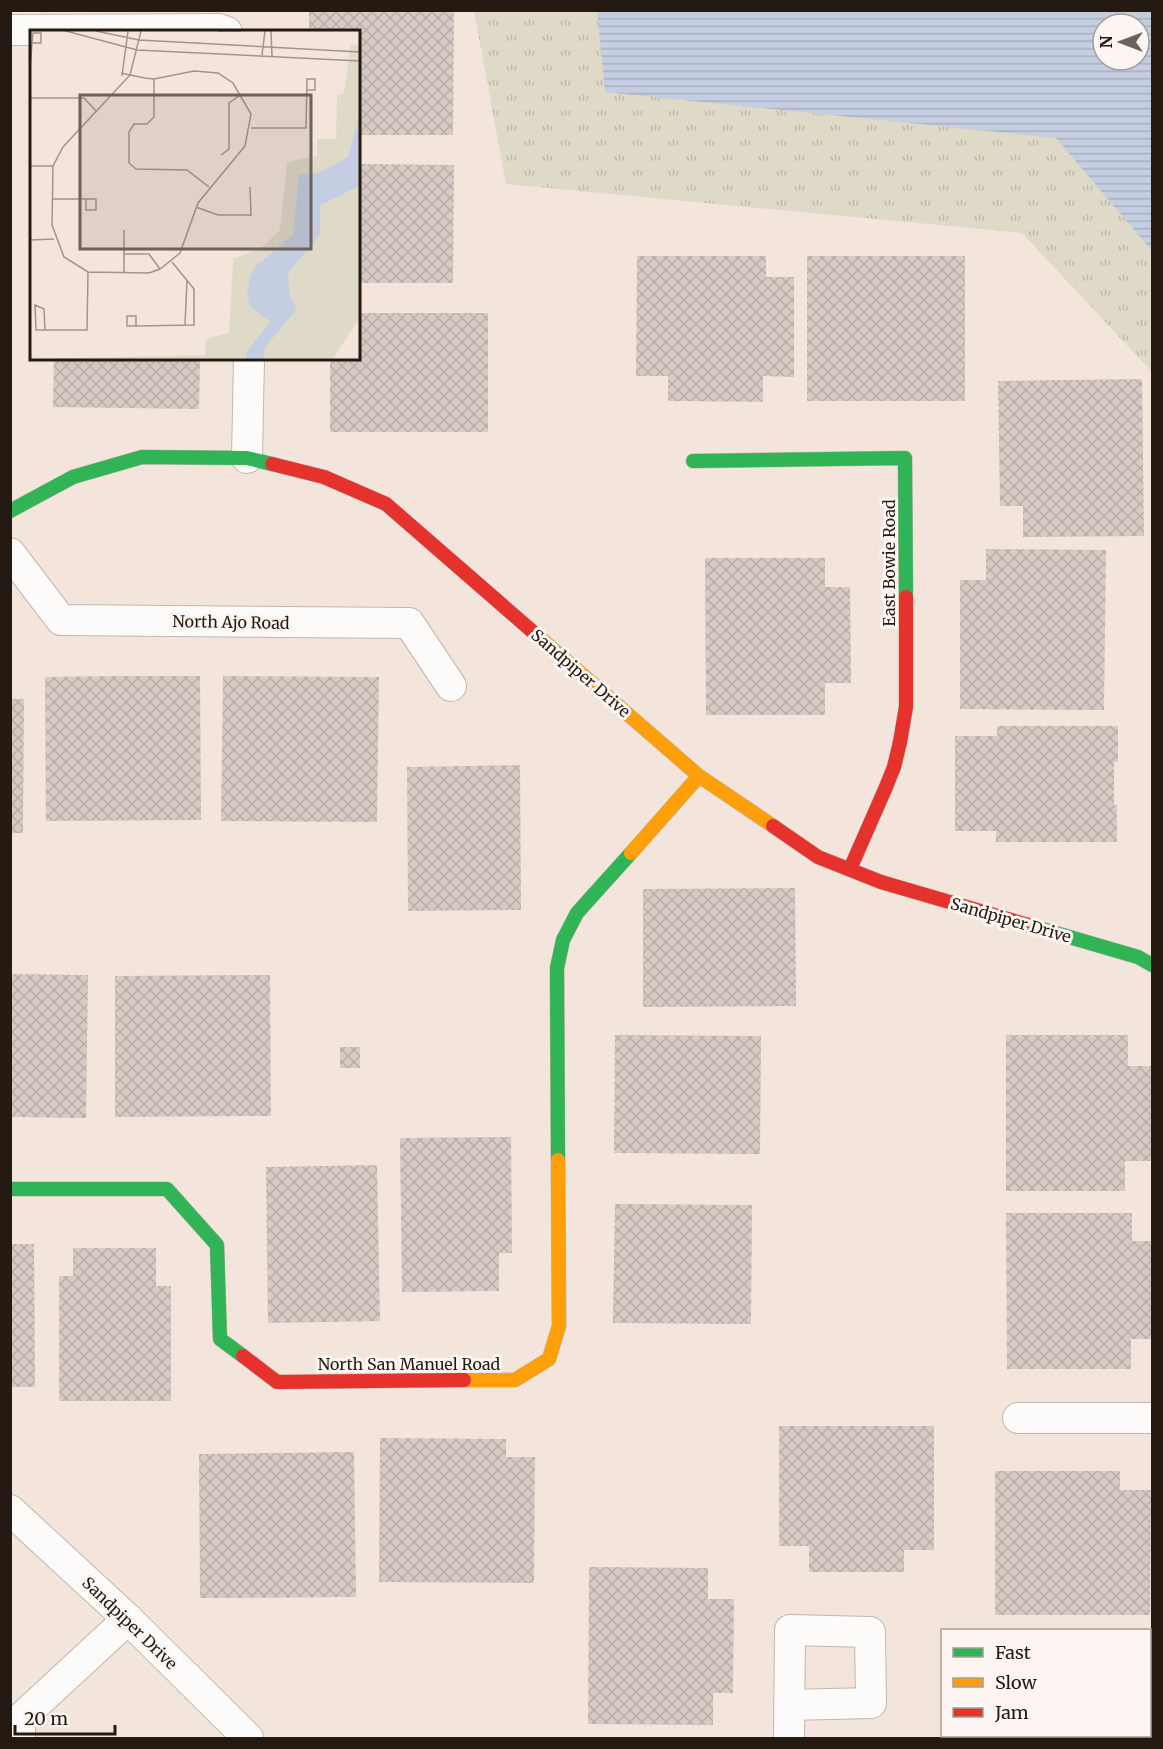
<svg xmlns="http://www.w3.org/2000/svg" width="1163" height="1749" viewBox="0 0 1163 1749" font-family="Merriweather,serif">
<style>
.grass{fill:url(#grass-tufts);fill-rule:evenodd}
.water{fill:url(#water-rules);fill-rule:evenodd}
.building{fill:url(#building-cross-hatch)}
.lines{fill:none;stroke-linecap:round;stroke-linejoin:round}
.street-casing{stroke:#c2b6ae;stroke-width:32}
.fast-casing{stroke:#c2b6ae;stroke-width:15}
.slow-casing{stroke:#c2b6ae;stroke-width:15}
.jam-casing{stroke:#c2b6ae;stroke-width:15}
.street{stroke:#fdfbfa;stroke-width:30}
.fast{stroke:#30b455;stroke-width:14}
.slow{stroke:#ff9f0a;stroke-width:14}
.jam{stroke:#e5322d;stroke-width:14}
.labels{text-anchor:middle;dominant-baseline:central;stroke-width:6;stroke-linejoin:round;paint-order:stroke}
.street-label{font-size:16px;fill:#251a12;stroke:#fcf5f1}
.inset-road{fill:none;stroke:#a1948b;stroke-width:1.5}
.view{fill:#6d6159;fill-opacity:0.15;stroke:#6d6159;stroke-width:3}
.inset-edge{fill:none;stroke:#251a12;stroke-width:3}
</style>
<defs>
<pattern id="grass-tufts" width="24" height="20" patternUnits="userSpaceOnUse" patternTransform="scale(1.5)"><rect width="24" height="20" fill="#dfd9c7"/><path d="M3 7l-1-3M5 7V3M7 7l1-3M15 17l-1-3M17 17v-4M19 17l1-3" fill="none" stroke="#bfbaaa"/></pattern>
<pattern id="water-rules" width="6" height="5" patternUnits="userSpaceOnUse" patternTransform="scale(1.5)"><rect width="6" height="5" fill="#c4cde1"/><path d="M0 2.5h6" fill="none" stroke="#a8afc0"/></pattern>
<pattern id="building-cross-hatch" width="8" height="8" patternUnits="userSpaceOnUse" patternTransform="scale(1.5)"><rect width="8" height="8" fill="#d7cac4"/><path d="M0 0l8 8M0 8l8-8" fill="none" stroke="#b8ada7"/></pattern>
</defs>
<rect width="100%" height="100%" fill="#f4e5dc"/>
<!-- grass -->
<path class="grass" d="M474,11H1152V372L1022,233L506,184ZM1103,24H1139V60H1103Z"/>
<!-- water -->
<path class="water" d="M597,11H1151L1152,251L1056,138L605,92ZM1103,24H1139V60H1103Z"/>
<!-- building -->
<g class="building">
<polygon points="309,10 454,10 453,135 358,135 358,32 309,32"/>
<polygon points="358,164 454,165 453,283 358,283"/>
<polygon points="637,256 766,256 766,277 794,277 794,377 763,376 763,402 668,401 668,376 636,376"/>
<rect x="807" y="256" width="158" height="145"/>
<polygon points="358,313 488,313 488,432 330,432 330,358 358,358"/>
<polygon points="54,358 200,358 199,409 53,407"/>
<polygon points="1142,379 1144,536 1023,537 1023,506 1000,506 998,381"/>
<polygon points="986,549 1106,550 1104,710 960,709 960,580 986,580"/>
<polygon points="705,558 825,558 825,587 850,587 851,683 825,683 825,715 706,715"/>
<polygon points="122,676 200,676 201,820 46,821 45,677"/>
<polygon points="223,676 379,677 377,822 221,821"/>
<polygon points="10,699 24,699 23,833 10,833"/>
<polygon points="997,726 1118,726 1118,762 1114,762 1114,805 1117,805 1117,842 996,842 996,831 955,831 955,736 997,736"/>
<polygon points="520,765 521,910 408,911 407,767"/>
<polygon points="795,888 796,1006 643,1007 643,889"/>
<polygon points="10,974 88,975 86,1118 10,1117"/>
<polygon points="270,975 271,1116 115,1117 115,976"/>
<polygon points="615,1035 761,1036 760,1154 614,1153"/>
<polygon points="1006,1035 1128,1035 1128,1066 1152,1066 1152,1161 1125,1161 1125,1191 1006,1191"/>
<rect x="340" y="1047" width="20" height="21"/>
<polygon points="511,1137 512,1253 499,1253 499,1291 402,1292 400,1138"/>
<polygon points="377,1165 380,1321 268,1323 266,1167"/>
<polygon points="615,1204 752,1205 751,1324 613,1323"/>
<polygon points="1006,1213 1132,1213 1132,1241 1152,1241 1152,1339 1131,1339 1131,1369 1007,1369"/>
<polygon points="10,1244 34,1244 35,1387 10,1387"/>
<polygon points="73,1248 156,1248 156,1286 171,1286 171,1401 59,1401 59,1276 73,1276"/>
<polygon points="779,1426 934,1426 934,1550 904,1550 904,1572 809,1572 809,1546 779,1546"/>
<polygon points="380,1438 506,1439 506,1457 535,1457 534,1583 379,1582"/>
<polygon points="354,1452 356,1597 200,1598 199,1454"/>
<polygon points="995,1471 1120,1471 1120,1490 1151,1490 1150,1615 995,1615"/>
<polygon points="589,1567 708,1568 708,1599 734,1599 733,1693 713,1693 713,1725 588,1724"/>
</g>
<g class="lines">
<!-- street casing -->
<g class="street-casing">
<g id="street">
<polyline points="10,30 219,29 227,32"/>
<polyline points="247,458 249,358"/>
<polyline points="10,553 61,620 409,623 451,686"/>
<polyline points="1018,1418 1152,1418"/>
<polyline points="10,1510 128,1619 248,1738"/>
<polyline points="20,1738 20,1719 128,1619"/>
<polyline points="789,1738 790,1630 870,1632 871,1703 789,1705"/>
</g>
</g>
<!-- fast casing -->
<g class="fast-casing">
<g id="fast">
<polyline points="693,461 905,458 906,597"/>
<polyline points="10,511 73,477 142,457 247,458 272,464"/>
<polyline points="1028,925 1138,957 1152,965"/>
<polyline points="558,1160 557,968 563,940 577,913 631,853"/>
<polyline points="10,1189 167,1189 217,1245 220,1339 243,1356"/>
</g>
</g>
<!-- slow casing -->
<g class="slow-casing">
<g id="slow">
<polyline points="540,638 699,776 773,826"/>
<polyline points="631,853 699,776"/>
<polyline points="464,1380 515,1380 549,1359 559,1326 558,1160"/>
</g>
</g>
<!-- jam casing -->
<g class="jam-casing">
<g id="jam">
<polyline points="272,464 324,477 386,504 540,638"/>
<polyline points="773,826 818,857 881,882 1028,925"/>
<polyline points="850,869 886,787 894,767 900,742 906,707 906,597"/>
<polyline points="243,1356 277,1382 464,1380"/>
</g>
</g>
<!-- street -->
<use href="#street" class="street"/>
<!-- fast -->
<use href="#fast" class="fast"/>
<!-- slow -->
<use href="#slow" class="slow"/>
<!-- jam -->
<use href="#jam" class="jam"/>
</g>
<g class="labels">
<!-- street labels -->
<g class="street-label">
<text transform="translate(889 563) rotate(-90)">East Bowie Road</text>
<text transform="translate(231 622) rotate(1)">North Ajo Road</text>
<text transform="translate(581 673) rotate(41)">Sandpiper Drive</text>
<text transform="translate(1011 920) rotate(16)">Sandpiper Drive</text>
<text x="409" y="1364">North San Manuel Road</text>
<text transform="translate(130 1623) rotate(44)">Sandpiper Drive</text>
</g>
</g>
<!-- overview -->
<g transform="translate(30 30)">
<rect width="330" height="330" fill="#f4e5dc"/>
<path d="M321,15L330,16V287L303,329H0L175,325L176,309L199,303L203,229L231,218L250,200L257,132L287,126V109H306L307,65L314,63Z" fill="#dfd9c7"/>
<path d="M330,84V156L290,175V204L258,243L260,266L267,279L235,317L233,329H216L217,321L240,292L220,276L217,265L220,247L225,237L263,205L269,145L289,143L318,127Z" fill="#c4cde1"/>
<path class="inset-road" d="M36,1L107,20L330,31M66,1L109,10L330,22M188,1H211M241,1L242,26M232,25L235,1M0,36L3,3H11V13H3M91,43L100,45L115,48L124,49L164,41L188,43L203,53L221,84L215,116L168,173L150,223L130,239L119,243L58,242L34,227L22,195L23,136L33,117L100,45L111,1M92,46L98,1M124,49V87L117,94H104L99,102V133L106,139L157,140L179,157M0,68H54L67,82M221,98H276L277,49H285V60H277M191,125L199,119V73L212,64M0,136H23M22,169H66V180H56V169M166,177L188,185H221L220,157M94,200V243M0,210L24,209M94,224H119L130,239M155,295L157,250M106,296V286H97V296H106L164,295V259L142,232M15,300L14,279L5,275L6,300H57L58,242"/>
<path class="view" d="M50,65H281V219H50Z"/>
<rect width="330" height="330" class="inset-edge"/>
</g>
<!-- border -->
<rect width="1163" height="1749" fill="none" stroke="#251a12" stroke-width="24"/>
<!-- legend -->
<rect x="941" y="1629" width="210" height="108" fill="#fcf5f1" stroke="#a69d98" stroke-width="1.5"/>
<rect x="953" y="1648" width="30" height="9" fill="#30b455" stroke="#a69d98" stroke-width="1.5"/>
<text x="995" y="1659" font-size="18" fill="#251a12">Fast</text>
<rect x="953" y="1678" width="30" height="9" fill="#ff9f0a" stroke="#a69d98" stroke-width="1.5"/>
<text x="995" y="1689" font-size="18" fill="#251a12">Slow</text>
<rect x="953" y="1708" width="30" height="9" fill="#e5322d" stroke="#a69d98" stroke-width="1.5"/>
<text x="995" y="1719" font-size="18" fill="#251a12">Jam</text>
<!-- north arrow -->
<g transform="translate(1121 42) rotate(270)"><circle r="28" fill="#fcf5f1" stroke="#a69d98" stroke-width="1.5"/>
<path d="M0-4.5L10 22L0 15L-10 22Z" fill="#6d6159"/>
<text y="-9" font-size="16" font-weight="bold" text-anchor="middle" fill="#251a12">N</text>
</g>
<!-- scale -->
<path d="M15 1725v9h100v-9" fill="none" stroke="#251a12" stroke-width="3"/>
<text x="24" y="1725" font-size="18" fill="#251a12" stroke="#fcf5f1" stroke-width="4.5" paint-order="stroke">20 m</text>
</svg>
